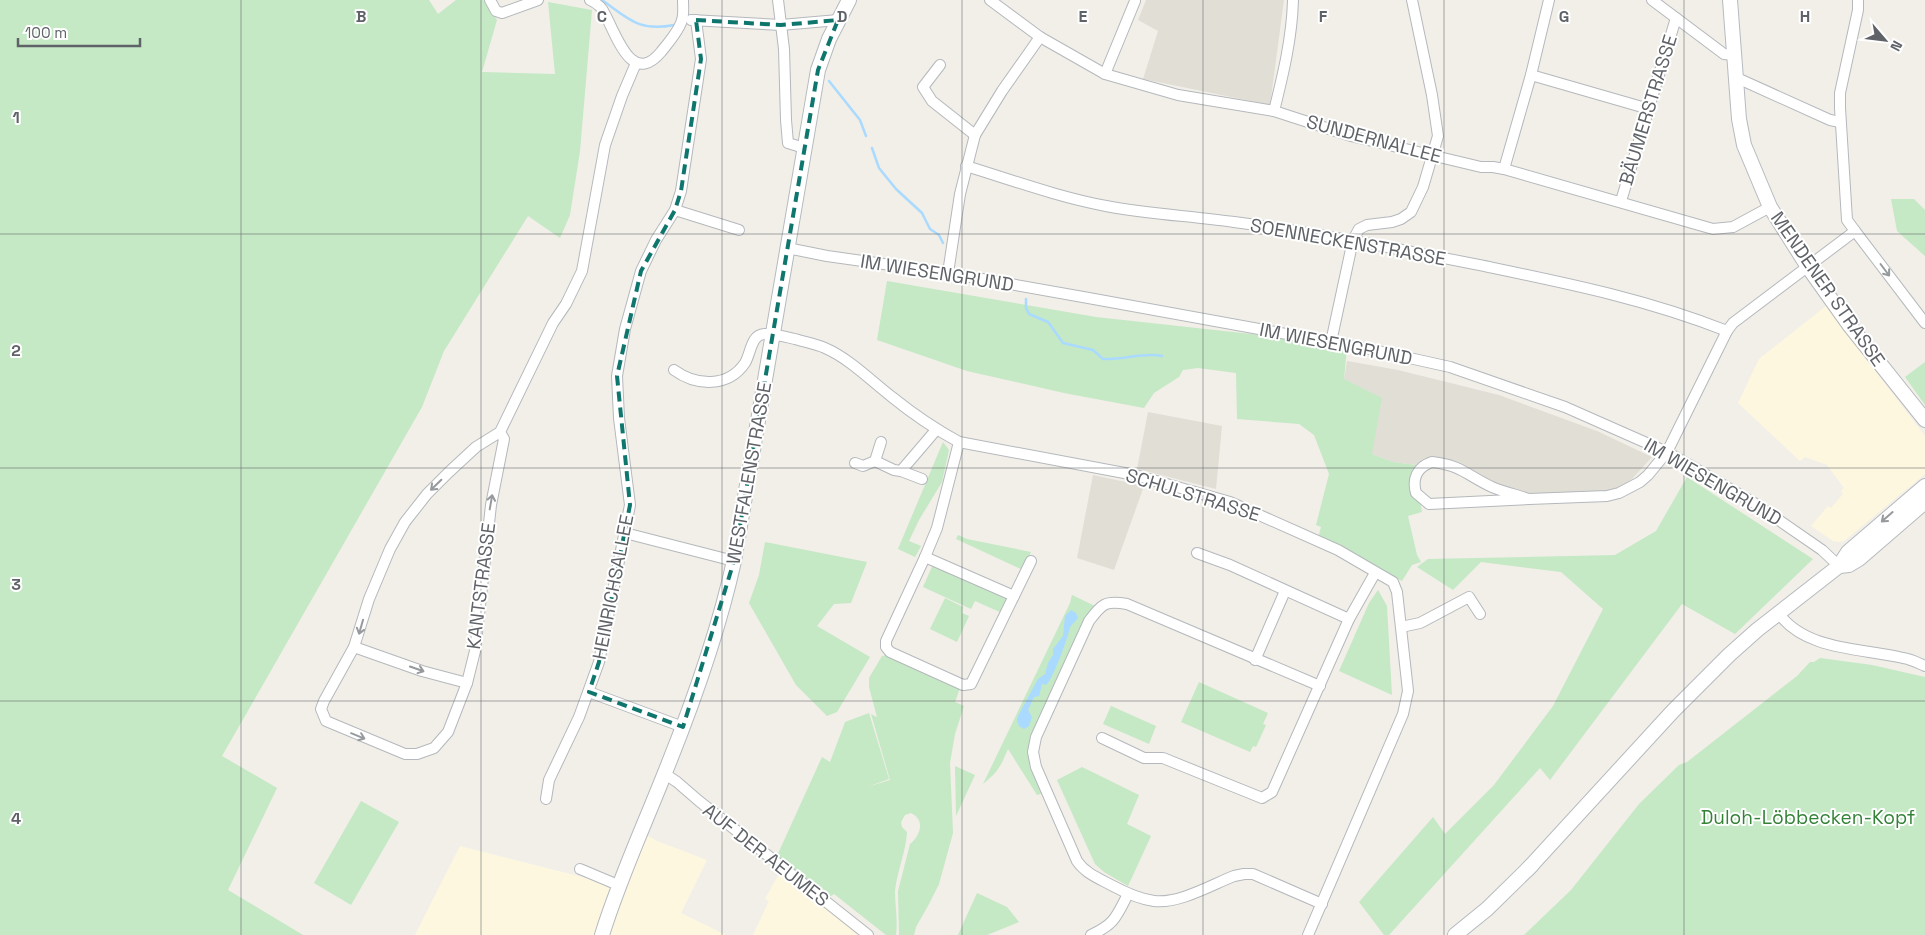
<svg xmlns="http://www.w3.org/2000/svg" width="1925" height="935" viewBox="0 0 1925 935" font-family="'Space Grotesk',sans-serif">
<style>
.commercial{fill:#fef7e0}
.education{fill:#e1ded6}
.green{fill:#c5e8c5}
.water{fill:#aadaff}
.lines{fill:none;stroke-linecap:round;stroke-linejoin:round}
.stream{stroke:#aadaff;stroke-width:2.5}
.minor-casing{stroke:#b5b8bc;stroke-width:12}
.secondary-casing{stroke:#b6babf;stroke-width:16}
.minor{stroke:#fff;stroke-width:10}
.secondary{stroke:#fff;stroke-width:14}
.oneway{stroke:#979a9d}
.marked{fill:none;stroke:#0f766e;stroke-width:4;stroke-dasharray:10 6;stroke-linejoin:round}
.grid{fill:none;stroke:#5f6368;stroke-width:1;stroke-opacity:0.55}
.labels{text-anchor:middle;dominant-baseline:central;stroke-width:4;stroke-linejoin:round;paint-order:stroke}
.street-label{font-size:19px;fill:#5f6368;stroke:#fff}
.park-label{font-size:19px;fill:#348238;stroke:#fff}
.grid-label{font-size:16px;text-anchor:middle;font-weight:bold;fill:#5f6368;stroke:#fff;stroke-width:4;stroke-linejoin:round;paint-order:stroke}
</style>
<rect width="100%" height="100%" fill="#f1efe8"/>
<!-- commercial -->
<g class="commercial">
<polygon points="1826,306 1925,436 1925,474 1844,541 1839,542 1833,541 1811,526 1828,506 1831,508 1843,494 1841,491 1844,488 1827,465 1805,457 1800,461 1738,403 1759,359"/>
<polygon points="641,832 657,841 707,860 681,913 726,935 415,935 460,846 610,884"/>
<polygon points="780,872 862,935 753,935 769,901 765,899"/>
</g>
<!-- education -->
<g class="education">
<polygon points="1146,0 1284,0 1270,105 1143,79 1158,31 1138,20"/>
<polygon points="1347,361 1398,370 1499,395 1597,431 1652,457 1632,479 1620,488 1609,492 1531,494 1496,484 1445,459 1424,458 1416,465 1393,462 1372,454 1344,379"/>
<polygon points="1148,412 1222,426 1216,489 1137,469"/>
<polygon points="1093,475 1144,486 1114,570 1077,558"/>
</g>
<!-- green -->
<g class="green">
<polygon points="0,0 429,0 438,14 456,0 483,0 497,20 482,72 555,74 548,2 592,10 580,151 570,215 560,238 528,216 444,351 422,407 222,756 277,788 228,890 303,935 0,935"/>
<polygon points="1891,199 1914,199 1925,210 1925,256 1897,231"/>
<path d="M887,281L1096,317L1315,341L1347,347L1344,379L1382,398L1372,454L1393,462L1416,465C1410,478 1406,491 1420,500L1422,512L1408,516L1417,555L1421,562L1412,565L1402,581L1318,538L1321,527L1316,525L1329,474L1314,435L1299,424L1237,419L1236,373L1198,368L1183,370L1179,377L1154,393L1144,408L1064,393L967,371L877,340Z"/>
<polygon points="1925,362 1925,405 1905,377"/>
<polygon points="943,442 949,450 942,482 919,520 909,541 921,546 915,557 898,549"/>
<polygon points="1687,477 1813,559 1735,634 1682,604 1550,780 1540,768 1389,935 1384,935 1359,902 1433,817 1445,834 1494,785 1553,706 1603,609 1561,572 1481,562 1453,590 1417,567 1428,559 1615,555 1656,531"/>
<polygon points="958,535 967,539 1031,552 1023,570 956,539"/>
<polygon points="765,542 867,562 851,603 834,604 817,626 870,657 837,712 827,716 796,685 749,603 759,575"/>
<polygon points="935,560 1011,596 1002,613 975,601 971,609 923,587"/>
<polygon points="1378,590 1387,606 1392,695 1339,671 1369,603"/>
<path d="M1072,595L1097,607L1040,734L1034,756L1044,793L1037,795L1008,749C1000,767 999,771 983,784L1070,603Z"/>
<polygon points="945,598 963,607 962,613 969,616 957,642 930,629"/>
<path d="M887,655L960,688L955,702L964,706L955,734L950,763L953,833L939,884L929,904L916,927L914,935H899L898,891L910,844C920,836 926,820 911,813L905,815L901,822L902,827L907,832C906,852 897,871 895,891C895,906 898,920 896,935H886L834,894L828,898L776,858L822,757L830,762L845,722L869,713L889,779L867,787L890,780L871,714L877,717L869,687V678L882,656Z"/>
<polygon points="1820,658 1872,665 1925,677 1925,935 1524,935 1571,890 1639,804 1679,765 1687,762 1797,676 1810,662 1814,662"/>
<polygon points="1199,682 1268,713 1263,724 1266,725 1256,747 1253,746 1250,752 1181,722"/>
<polygon points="1111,706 1156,726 1149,744 1103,724"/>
<polygon points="955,766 975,775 956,816"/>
<polygon points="1082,767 1139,795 1127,824 1151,836 1128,886 1104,872 1095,864 1057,780"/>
<polygon points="361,801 399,822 351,905 314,883"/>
<polygon points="977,893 1007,907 1019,922 987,935 958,935"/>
</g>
<!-- water -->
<path class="water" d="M1071,610L1076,613L1078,618C1075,622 1070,625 1069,631C1067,640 1052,681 1046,685L1042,684L1039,696L1034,697L1028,710L1032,717L1029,726L1024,729L1019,726L1017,720L1018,716L1038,679L1045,674L1048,663L1053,655V649L1063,636L1065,616Z"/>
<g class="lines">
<!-- stream -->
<g class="stream">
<path d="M602,0C629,19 639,32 674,25"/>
<polyline points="829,81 860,120 866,136"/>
<polyline points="872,148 879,168 896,189 922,213 930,229 939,235 943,243"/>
<path d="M1026,299V308L1029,314L1048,322L1063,343L1093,350L1103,359C1123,360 1144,352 1162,356"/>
</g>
<!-- minor casing -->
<g class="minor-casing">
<g id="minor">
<polyline points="490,0 496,11 502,13 538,0"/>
<path d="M590,0C594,2 599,5 602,9C615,29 630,89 661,52C668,43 679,31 682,20C684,14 683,6 683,0"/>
<polyline points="778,0 784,49 786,120 788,143 804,148"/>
<polyline points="990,0 1040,37 1105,74 1178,95 1274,111 1351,136 1481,167 1493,167 1504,169 1713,229 1733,227 1770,207"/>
<polyline points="1652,0 1724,54 1734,55"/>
<polyline points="691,20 781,25 838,20"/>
<polyline points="940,65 923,87 932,101 975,135"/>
<polyline points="1105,74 1135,1"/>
<polyline points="1531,75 1649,109"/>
<polyline points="1737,78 1830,120 1840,122"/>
<path d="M1274,111C1283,75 1292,38 1293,0"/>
<path d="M966,166C1012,180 1058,197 1106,206C1148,214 1191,216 1234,222C1320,233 1404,250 1489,267C1571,284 1649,300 1727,331"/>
<polyline points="1504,169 1531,75 1549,0"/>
<polyline points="1621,201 1676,18"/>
<polyline points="675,210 739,230"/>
<polyline points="1855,231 1925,323"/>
<polyline points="787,248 827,256 948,273 1083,297 1369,349 1450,367 1565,407 1667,452 1754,503 1822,550 1839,566"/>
<polyline points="948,273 960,194 975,135 1002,91 1040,37"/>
<polyline points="1331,342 1353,240 1359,229 1367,225 1392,222 1401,219 1411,212 1423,187 1438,136 1432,95 1412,0"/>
<path d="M674,370C696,386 728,388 745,363C751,353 751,334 765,334C776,334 786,337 795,339C805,342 816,344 825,348C850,359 870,380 892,397C913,414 935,429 959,442L1135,475L1230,502L1338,550L1393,582L1397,592L1408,691L1403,714L1308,935"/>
<polyline points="500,432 504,439 491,505 475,651 467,683 448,732 434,748 417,754 405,754 326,721 321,709 324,701 354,647 369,599 390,549 405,522 427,494 449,472 476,447 500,432 553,323 566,304 582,271 605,145 622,96 636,63"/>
<polyline points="881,442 875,461 894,470 901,471 936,430"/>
<polyline points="959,442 937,528 925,557 886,641 886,647 890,652 963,685 971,684 1031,561"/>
<path d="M1432,462C1461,465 1468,476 1492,487C1504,492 1517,495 1529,499L1429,504L1416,493C1412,479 1417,467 1432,462Z"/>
<polyline points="855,463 863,466 875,461"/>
<polyline points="901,471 922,479"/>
<polyline points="1529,499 1607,496 1619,493 1640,482 1648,475 1667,452 1727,331 1733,323 1855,231 1847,220 1840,108 1840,93 1858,10 1858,0"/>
<polyline points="625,533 734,561"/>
<polyline points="1197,553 1230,565 1349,619"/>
<polyline points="925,557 1014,596"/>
<path d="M1779,614C1807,651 1862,648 1903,658C1911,659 1918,663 1925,666"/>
<polyline points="1401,627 1420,623 1469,597 1480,614"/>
<polyline points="354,647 422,671 467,683"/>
<polyline points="1255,660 1285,591"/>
<path d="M1320,686L1127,604C1105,600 1102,604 1089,621L1036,737L1033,752L1036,767L1077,861C1085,873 1098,878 1111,885C1124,892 1139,899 1154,901C1179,904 1211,885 1234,876L1244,874H1253L1322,904"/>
<polyline points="589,692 683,727"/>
<polyline points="1102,738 1144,758 1163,758 1262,798 1272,792 1349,619 1375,573"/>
<polyline points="665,774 677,782 699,801 868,935"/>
<polyline points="546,799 549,780 579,717 599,662 630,505 619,418 617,376 625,329 641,271 656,240 675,210 681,191 701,59 696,20"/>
<polyline points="580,869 618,885"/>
<path d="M1091,935C1115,924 1116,917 1128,894"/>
</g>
</g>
<!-- secondary casing -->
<g class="secondary-casing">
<g id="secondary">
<polyline points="1730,0 1739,119 1744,145 1770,207 1808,267 1850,326 1925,420"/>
<polyline points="1839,566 1849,565 1859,559 1925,502"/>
<polyline points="1527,870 1673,711 1729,655 1757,630 1839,566 1848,552 1925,486"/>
<path d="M602,935C619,880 643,828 664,775C692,706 718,634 734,561L818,70L829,39L849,0"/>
<polyline points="1455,935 1487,909 1532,865"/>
</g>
</g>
<!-- minor -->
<use href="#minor" class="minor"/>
<!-- secondary -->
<use href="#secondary" class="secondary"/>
</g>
<!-- one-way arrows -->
<defs><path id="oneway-shaft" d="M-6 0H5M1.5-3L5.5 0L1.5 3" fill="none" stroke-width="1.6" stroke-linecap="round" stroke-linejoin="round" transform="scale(1.25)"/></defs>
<g class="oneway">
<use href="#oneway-shaft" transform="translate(1885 270) rotate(53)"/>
<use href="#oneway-shaft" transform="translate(436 485) rotate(136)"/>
<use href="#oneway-shaft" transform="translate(491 502) rotate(-80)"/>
<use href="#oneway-shaft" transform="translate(1887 517) rotate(139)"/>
<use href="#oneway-shaft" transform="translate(361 627) rotate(106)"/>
<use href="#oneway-shaft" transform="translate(417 669) rotate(19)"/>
<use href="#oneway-shaft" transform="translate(358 736) rotate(22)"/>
</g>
<!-- marked area -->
<path class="marked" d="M696,20L781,25L838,20L818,70L734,561L683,727L589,692L599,662L630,505L617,376L641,271L675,210L681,191L701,59Z"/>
<!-- grid -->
<path class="grid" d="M241,0V935M481,0V935M722,0V935M962,0V935M1203,0V935M1444,0V935M1684,0V935M0,234H1925M0,468H1925M0,701H1925"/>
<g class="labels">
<!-- street labels -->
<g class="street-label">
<text transform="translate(1648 110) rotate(-73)">BÄUMERSTRASSE</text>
<text transform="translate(1374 139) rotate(15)">SUNDERNALLEE</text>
<text transform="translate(1348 242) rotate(10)">SOENNECKENSTRASSE</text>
<text transform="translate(937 273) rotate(9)">IM WIESENGRUND</text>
<text transform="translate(1828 289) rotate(55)">MENDENER STRASSE</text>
<text transform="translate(1336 344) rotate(11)">IM WIESENGRUND</text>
<text transform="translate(749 473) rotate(-80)">WESTFALENSTRASSE</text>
<text transform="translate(1713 482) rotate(30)">IM WIESENGRUND</text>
<text transform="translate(1193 495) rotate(17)">SCHULSTRASSE</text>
<text transform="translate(481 586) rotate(-83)">KANTSTRASSE</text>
<text transform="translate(613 587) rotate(-79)">HEINRICHSALLEE</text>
<text transform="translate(766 855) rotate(38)">AUF DER AEUMES</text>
</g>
<!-- park labels -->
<g class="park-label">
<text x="1808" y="817">Duloh-Löbbecken-Kopf</text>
</g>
</g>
<g class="grid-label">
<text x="361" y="22">B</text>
<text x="602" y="22">C</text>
<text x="842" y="22">D</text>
<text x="1083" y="22">E</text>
<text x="1323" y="22">F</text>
<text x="1564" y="22">G</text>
<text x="1805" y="22">H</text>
<text x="16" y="123">1</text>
<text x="16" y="356">2</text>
<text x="16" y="590">3</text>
<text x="16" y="824">4</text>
</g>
<!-- north arrow -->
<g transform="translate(1885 40) rotate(118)" stroke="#ffffff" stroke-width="4" paint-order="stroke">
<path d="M0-4L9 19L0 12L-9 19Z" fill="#5f6368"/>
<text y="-8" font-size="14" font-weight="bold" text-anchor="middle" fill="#5f6368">N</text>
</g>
<!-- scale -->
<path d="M18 38v8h122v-8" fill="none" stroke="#5f6368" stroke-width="2.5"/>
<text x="25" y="38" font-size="15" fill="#5f6368" stroke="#ffffff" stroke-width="4" paint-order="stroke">100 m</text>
</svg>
